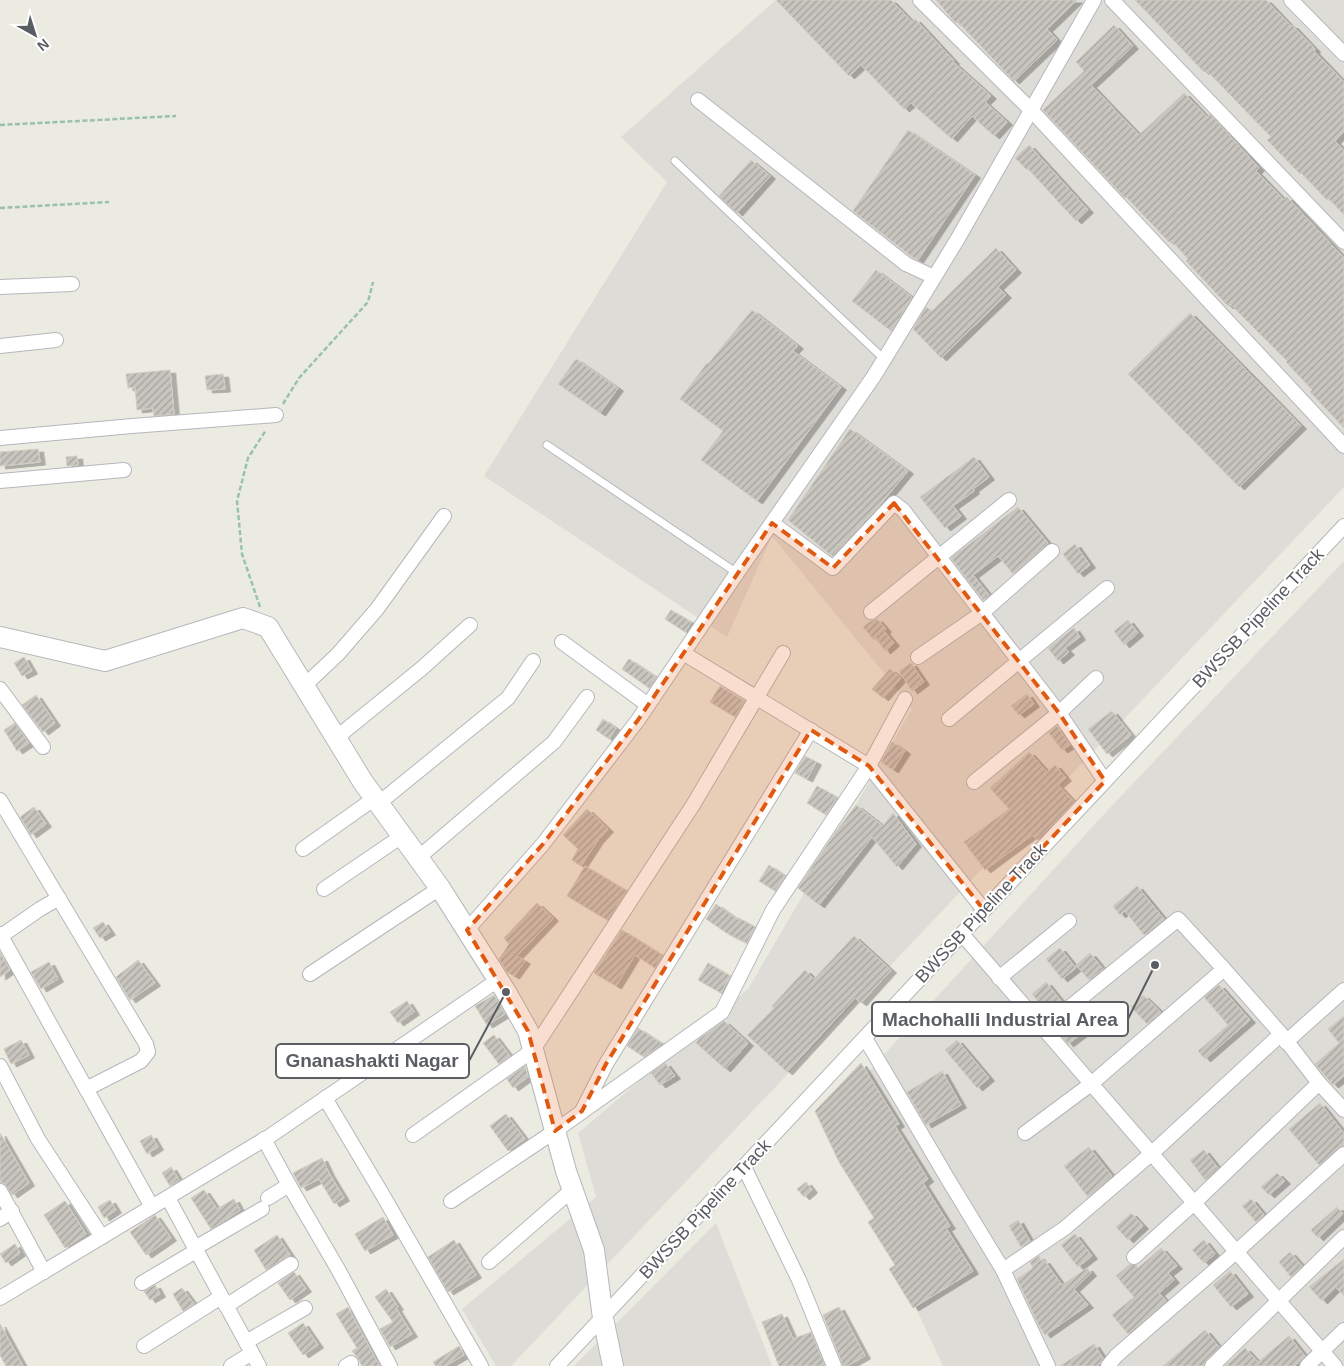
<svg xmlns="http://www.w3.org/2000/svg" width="1344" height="1366" viewBox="0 0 1344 1366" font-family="Arial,sans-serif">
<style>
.industrial{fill:#dedcd6}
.building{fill:url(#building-hatch);stroke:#d1cdc0;filter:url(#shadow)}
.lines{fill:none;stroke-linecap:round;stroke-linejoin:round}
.lane-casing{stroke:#b4b7bc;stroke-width:9}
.street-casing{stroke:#b4b7bc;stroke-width:16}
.secondary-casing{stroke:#b5b8be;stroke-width:22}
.path{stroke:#99c3a9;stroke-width:2.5;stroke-dasharray:5 2.5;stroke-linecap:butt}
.lane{stroke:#fff;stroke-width:7}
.street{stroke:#fff;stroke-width:14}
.secondary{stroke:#fff;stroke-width:20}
.marked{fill:#e15910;fill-opacity:0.2;stroke:#e15910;stroke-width:4;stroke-dasharray:10 6;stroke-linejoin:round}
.labels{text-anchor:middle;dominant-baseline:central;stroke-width:4;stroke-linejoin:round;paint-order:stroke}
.street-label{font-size:18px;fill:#5a5d62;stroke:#fff}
.leader{fill:none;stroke:#5a5d62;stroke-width:2}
.callout-dot{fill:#5a5d62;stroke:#fff;stroke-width:2}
.callout{fill:#fff;stroke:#5a5d62;stroke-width:2}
.callout-label{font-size:19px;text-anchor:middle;font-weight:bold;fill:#5a5d62}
</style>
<defs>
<pattern id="building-hatch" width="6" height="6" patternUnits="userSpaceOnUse" patternTransform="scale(1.25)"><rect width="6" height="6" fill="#c8c5bf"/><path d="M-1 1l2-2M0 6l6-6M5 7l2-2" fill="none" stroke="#a5a39f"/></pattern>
<filter id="shadow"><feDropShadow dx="5.5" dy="3" stdDeviation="0" flood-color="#0004"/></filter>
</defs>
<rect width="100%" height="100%" fill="#ecebe2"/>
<!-- industrial -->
<g class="industrial">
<polygon points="776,0 1344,0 1344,487 511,1366 496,1366 462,1309 596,1197 578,1133 748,989 912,709 905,699 772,536 727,637 484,476 667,182 621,137"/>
<polygon points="1344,561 1344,1366 943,1366 827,1117 1106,812"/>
<polygon points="716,1223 772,1366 574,1366"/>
</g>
<!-- building -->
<g class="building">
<polygon points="776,0 891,0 912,22 915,19 954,61 953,62 991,96 985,102 1007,122 994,136 972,116 952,139 911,103 904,109 861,65 849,76"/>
<polygon points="936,0 1077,0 1047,29 1057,40 1014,81 958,22 956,23 953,20"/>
<polygon points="1135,0 1266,0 1291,26 1292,25 1315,49 1314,51 1344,82 1344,131 1335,141 1344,150 1344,215 1329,199 1327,200 1301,173 1300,174 1267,140 1271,137 1206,70 1204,72"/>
<polygon points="1114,25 1133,46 1091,85 1139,135 1184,93 1207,117 1210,114 1259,168 1256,171 1284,200 1287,197 1344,258 1344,428 1310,392 1312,390 1286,362 1287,361 1230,304 1228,306 1186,261 1188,259 1171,240 1169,242 1126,197 1125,198 1043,110 1084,71 1076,62"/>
<polygon points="908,130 975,175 918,260 911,256 853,211"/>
<polygon points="1029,145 1088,210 1076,221 1028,169 1027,170 1015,158"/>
<polygon points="751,160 770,176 737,213 719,196"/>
<polygon points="996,248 1016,270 998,287 1006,295 941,358 913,329 926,307 932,311"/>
<polygon points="876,270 912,297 891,331 852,301"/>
<polygon points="752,310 798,346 793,351 841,387 757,501 701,460 723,431 680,399 707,363 708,364"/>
<polygon points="1190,313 1301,426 1239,487 1128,374"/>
<polygon points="576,359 618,388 600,413 558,384"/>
<polygon points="170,370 174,414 154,416 153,408 137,410 135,387 128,388 126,374"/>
<polygon points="223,374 225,389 207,390 205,376"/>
<polygon points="850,429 908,471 879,506 832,556 788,520"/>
<polygon points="38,449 40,462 0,466 0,452"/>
<polygon points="77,456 78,465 67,466 66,457"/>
<polygon points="974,457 989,477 973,489 974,491 953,506 961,516 945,528 920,497"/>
<polygon points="1018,507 1048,543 1013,574 998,556 973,575 989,595 983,600 951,558"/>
<polygon points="1075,544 1090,565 1078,574 1063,554"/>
<polygon points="671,610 691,622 685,632 665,619"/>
<polygon points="877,619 886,629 884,631 894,643 885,651 876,638 874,640 863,627 871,621"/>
<polygon points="1128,620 1138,633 1124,645 1114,631"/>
<polygon points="1074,628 1080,637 1065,648 1069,652 1058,661 1048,648"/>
<polygon points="24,657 32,671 22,676 14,663"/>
<polygon points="629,659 656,677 649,688 622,669"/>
<polygon points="911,663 924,682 912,691 899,671"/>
<polygon points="890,669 901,678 883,698 872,689"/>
<polygon points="720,686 744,701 735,717 710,702"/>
<polygon points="1027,694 1034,704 1019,715 1011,706"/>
<polygon points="36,695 55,723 43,732 22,705"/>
<polygon points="1112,711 1131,735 1107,754 1088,729"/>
<polygon points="603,719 616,728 609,739 596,730"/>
<polygon points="15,723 28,742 29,743 17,751 4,730"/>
<polygon points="1057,726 1070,745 1062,750 1049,733"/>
<polygon points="892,742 905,751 893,770 881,762"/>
<polygon points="1029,752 1047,772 1055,765 1066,778 1058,785 1074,802 1037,840 1032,835 985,870 964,842 1009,809 990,788"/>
<polygon points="805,756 816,762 807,779 795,773"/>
<polygon points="817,786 837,797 826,815 807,803"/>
<polygon points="856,805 883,826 893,813 916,844 897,867 872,837 819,905 798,888 837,830"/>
<polygon points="34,807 46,824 31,835 20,817"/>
<polygon points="587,809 608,829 598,840 581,866 572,860 578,849 563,835"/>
<polygon points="769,865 785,876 775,891 759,881"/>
<polygon points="585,866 627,891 607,920 567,896"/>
<polygon points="1137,886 1164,919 1144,935 1125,911 1120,915 1113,906"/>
<polygon points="537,903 553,918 517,956 525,961 514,976 507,972 499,959 509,944 504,938"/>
<polygon points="716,904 738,920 739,918 755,927 747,943 728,934 706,919"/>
<polygon points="103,922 110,932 100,938 93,928"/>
<polygon points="622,930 662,955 655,968 635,955 616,986 594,973"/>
<polygon points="854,936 891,970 861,1003 855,998 787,1072 747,1035 774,1008 772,1006 805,970 814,979"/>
<polygon points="1060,948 1076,968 1062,979 1046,959"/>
<polygon points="0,952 10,970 0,977"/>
<polygon points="1090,953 1103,969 1089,980 1076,965"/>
<polygon points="138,960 155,983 130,1000 116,977"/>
<polygon points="49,962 58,979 41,989 31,972"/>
<polygon points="708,963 730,976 721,993 698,980"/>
<polygon points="1046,982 1062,1002 1048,1013 1032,994"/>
<polygon points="1219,985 1250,1020 1205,1059 1198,1051 1228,1025 1204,997"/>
<polygon points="494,995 505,1014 487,1025 475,1006"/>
<polygon points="1143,995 1161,1012 1147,1024 1131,1007"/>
<polygon points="407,1001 414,1012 398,1023 390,1012"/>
<polygon points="1102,1003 1117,1021 1104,1032 1096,1023 1068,1044 1058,1031 1061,1029 1059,1027 1071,1017 1076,1025"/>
<polygon points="1344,1016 1344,1076 1333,1085 1315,1064 1339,1043 1328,1029"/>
<polygon points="724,1021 748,1043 725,1069 696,1043 699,1039"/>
<polygon points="638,1028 661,1043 658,1047 644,1057 627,1046"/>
<polygon points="494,1035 510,1056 499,1064 483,1043"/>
<polygon points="21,1040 29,1055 11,1064 4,1049"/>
<polygon points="957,1040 989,1078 977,1088 945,1050"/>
<polygon points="665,1063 675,1076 660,1085 651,1073"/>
<polygon points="861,1063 899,1124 895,1126 928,1179 923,1183 950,1226 946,1228 973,1271 913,1308 889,1269 895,1265 868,1222 874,1218 839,1162 815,1111"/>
<polygon points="525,1066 528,1077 513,1088 507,1079"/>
<polygon points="942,1071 961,1105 926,1125 907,1092"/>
<polygon points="1320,1103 1344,1133 1344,1145 1338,1148 1319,1165 1289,1129"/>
<polygon points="506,1114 525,1139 508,1151 490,1126"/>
<polygon points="0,1133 29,1183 12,1195 5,1184 0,1182"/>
<polygon points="151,1135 158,1147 147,1154 140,1141"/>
<polygon points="1089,1147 1112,1176 1088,1197 1064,1166"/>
<polygon points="1204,1150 1218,1168 1205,1180 1190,1160"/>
<polygon points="322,1158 329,1173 344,1198 334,1204 319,1179 301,1188 293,1173"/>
<polygon points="171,1167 179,1180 170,1186 162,1173"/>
<polygon points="1277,1173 1285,1181 1269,1195 1261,1187"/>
<polygon points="806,1182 812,1190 804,1197 797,1189"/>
<polygon points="204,1190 217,1209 234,1199 240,1210 211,1229 191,1198"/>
<polygon points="1251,1199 1264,1215 1256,1222 1242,1206"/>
<polygon points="110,1200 116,1210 104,1218 98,1207"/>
<polygon points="65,1201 86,1234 65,1248 44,1215"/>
<polygon points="1337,1207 1343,1214 1318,1238 1311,1230"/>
<polygon points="1131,1213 1143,1226 1128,1240 1116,1227"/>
<polygon points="155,1215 171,1238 146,1255 130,1232"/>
<polygon points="383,1217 393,1235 365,1251 355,1234"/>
<polygon points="1018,1220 1030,1241 1021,1247 1009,1226"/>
<polygon points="1075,1234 1092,1256 1078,1267 1061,1245"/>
<polygon points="277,1235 290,1255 266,1270 254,1250"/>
<polygon points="454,1240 476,1275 448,1292 428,1257"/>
<polygon points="1204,1240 1215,1254 1204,1263 1192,1250"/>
<polygon points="15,1244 20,1253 6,1263 0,1254"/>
<polygon points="1161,1248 1177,1266 1168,1273 1174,1280 1159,1293 1166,1301 1128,1334 1112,1315 1134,1297 1116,1276 1130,1264 1136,1265 1138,1268"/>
<polygon points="1290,1252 1302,1266 1291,1277 1279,1262"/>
<polygon points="1039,1256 1042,1262 1044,1260 1062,1285 1087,1268 1091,1273 1074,1289 1088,1305 1045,1335 1039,1326 1017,1279 1033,1268 1030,1262"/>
<polygon points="1344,1259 1344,1296 1336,1287 1322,1301 1309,1287"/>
<polygon points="1230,1271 1248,1294 1231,1307 1213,1285"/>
<polygon points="294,1272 306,1289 290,1300 278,1283"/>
<polygon points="155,1285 160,1294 150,1300 144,1291"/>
<polygon points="182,1288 194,1304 183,1311 173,1294"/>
<polygon points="386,1289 398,1307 396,1308 412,1334 390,1347 380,1329 393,1322 375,1297"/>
<polygon points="348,1307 375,1358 380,1366 362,1366 358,1358 352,1351 357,1348 336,1314"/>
<polygon points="839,1307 865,1356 847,1366 843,1366 823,1315"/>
<polygon points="782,1314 793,1339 811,1332 825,1366 779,1366 762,1322"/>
<polygon points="303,1323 318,1345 303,1355 288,1333"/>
<polygon points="0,1324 23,1366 6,1366 0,1355"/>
<polygon points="1205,1330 1219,1347 1206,1360 1203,1366 1163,1366"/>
<polygon points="1289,1336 1305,1356 1295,1366 1225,1366 1245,1348 1258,1362"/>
<polygon points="1094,1344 1103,1358 1100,1364 1096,1366 1060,1366"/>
<polygon points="459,1346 464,1355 445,1366 436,1366 433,1362"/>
</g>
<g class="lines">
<!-- lane casing -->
<g class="lane-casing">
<g id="lane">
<polyline points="675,161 884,359"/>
<polyline points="547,445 737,573"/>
</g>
</g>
<!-- street casing -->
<g class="street-casing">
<g id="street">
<polyline points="920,0 1031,110 1344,446"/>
<polyline points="1112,0 1344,242"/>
<polyline points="1291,0 1344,54"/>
<polyline points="698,100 906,264 934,277"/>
<polyline points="0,287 72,284"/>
<polyline points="0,346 56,340"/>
<polyline points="0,438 132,426 276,415"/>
<polyline points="0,481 124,470"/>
<polyline points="772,523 833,568 894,503 903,510 1059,713 1105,781"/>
<polyline points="871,612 1009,500"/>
<polyline points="562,642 648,705"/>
<polyline points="683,653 869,766 984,910"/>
<polyline points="918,657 982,613 1052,551"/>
<polyline points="304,686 338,654 377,609 444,516"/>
<polyline points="0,689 43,747"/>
<polyline points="949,719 1107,588"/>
<polyline points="336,738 421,669 470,625"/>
<polyline points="974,782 1059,713 1096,678"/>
<polyline points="0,800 146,1044 148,1052 141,1061 86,1089"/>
<polyline points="379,803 508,698 533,661"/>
<polyline points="303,849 375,798"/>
<polyline points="418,858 554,742 587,697"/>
<polyline points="324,889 402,836"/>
<polyline points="467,930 543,844 638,720 737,573 874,376 957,240 1094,0"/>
<polyline points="0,934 152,1207"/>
<polyline points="962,934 1335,1366"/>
<polyline points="1,936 40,909 59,898"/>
<polyline points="310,974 440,888"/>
<polyline points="999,978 1069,921"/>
<polyline points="1043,1029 1178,919 1224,969 1281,1034 1319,1083 1344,1110"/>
<polyline points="865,1038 949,1181 1003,1270 1048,1366"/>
<polyline points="1286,1042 1344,990"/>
<polyline points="0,1066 38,1139 102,1237"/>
<polyline points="325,1098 381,1192 481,1366"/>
<polyline points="583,1109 606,1064 811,730"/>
<polyline points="1025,1133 1091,1084 1224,969"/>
<polyline points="413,1135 533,1050 693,805 783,653"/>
<polyline points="264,1139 289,1185 339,1271 390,1366"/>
<polyline points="744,1167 799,1280 834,1366"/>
<polyline points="0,1191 44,1272"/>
<polyline points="168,1198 259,1366"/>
<polyline points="268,1198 289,1185"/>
<polyline points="451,1201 555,1131 722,1012 773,910 869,766 905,699"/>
<polyline points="0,1219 12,1211"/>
<polyline points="195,1248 262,1209"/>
<polyline points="1134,1257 1194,1203 1319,1083"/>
<polyline points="489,1262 573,1189"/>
<polyline points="1003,1270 1065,1228 1151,1154 1281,1034"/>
<polyline points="142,1283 196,1251"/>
<polyline points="0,1298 270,1136 498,980"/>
<polyline points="226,1306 291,1264"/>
<polyline points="246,1342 305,1308"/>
<polyline points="144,1346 221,1297"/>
<polyline points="231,1366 252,1353"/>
<polyline points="346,1366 351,1363"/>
<polyline points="557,1366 1344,526"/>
<polyline points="1108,1366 1116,1356 1236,1252 1344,1154"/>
<polyline points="1212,1366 1344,1237"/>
<polyline points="1307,1366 1344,1330"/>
</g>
</g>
<!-- secondary casing -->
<g class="secondary-casing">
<polyline id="secondary" points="0,637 105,661 243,618 268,627 363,782 440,888 506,992 528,1031 566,1171 594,1250 603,1318 613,1366"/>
</g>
<!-- path -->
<g class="path">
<polyline points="0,125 176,116"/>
<polyline points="0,208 109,202"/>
<polyline points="283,404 299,378 368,302 373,282"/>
<polyline points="260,607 242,554 237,501 248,458 266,430"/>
</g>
<!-- lane -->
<use href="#lane" class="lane"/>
<!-- street -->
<use href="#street" class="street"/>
<!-- secondary -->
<use href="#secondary" class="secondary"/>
</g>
<!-- marked area -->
<path class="marked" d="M894,503L1059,713L1105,781L984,910L869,766L811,730L606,1064L582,1111L555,1131L528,1031L467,930L543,844L638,720L772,523L833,568Z"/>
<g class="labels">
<!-- street labels -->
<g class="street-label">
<text transform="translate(1258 618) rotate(-47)">BWSSB Pipeline Track</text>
<text transform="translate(981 913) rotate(-47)">BWSSB Pipeline Track</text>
<text transform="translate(705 1209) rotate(-47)">BWSSB Pipeline Track</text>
</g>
</g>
<!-- callouts -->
<path class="leader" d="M1155 965L1128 1019M506 992L469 1061"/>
<g class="callout-dot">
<circle cx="1155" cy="965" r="5"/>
<circle cx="506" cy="992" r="5"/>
</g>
<g class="callout">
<rect x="872" y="1002" width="256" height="34" rx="5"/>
<rect x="276" y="1044" width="193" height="34" rx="5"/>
</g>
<g class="callout-label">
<text x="1000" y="1026">Machohalli Industrial Area</text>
<text x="372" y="1067">Gnanashakti Nagar</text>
</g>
<!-- north arrow -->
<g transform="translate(35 35) rotate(141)" stroke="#ffffff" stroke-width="4" paint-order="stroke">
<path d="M0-4L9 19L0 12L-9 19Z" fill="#5a5d62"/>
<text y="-8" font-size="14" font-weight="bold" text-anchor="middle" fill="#5a5d62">N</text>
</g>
</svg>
